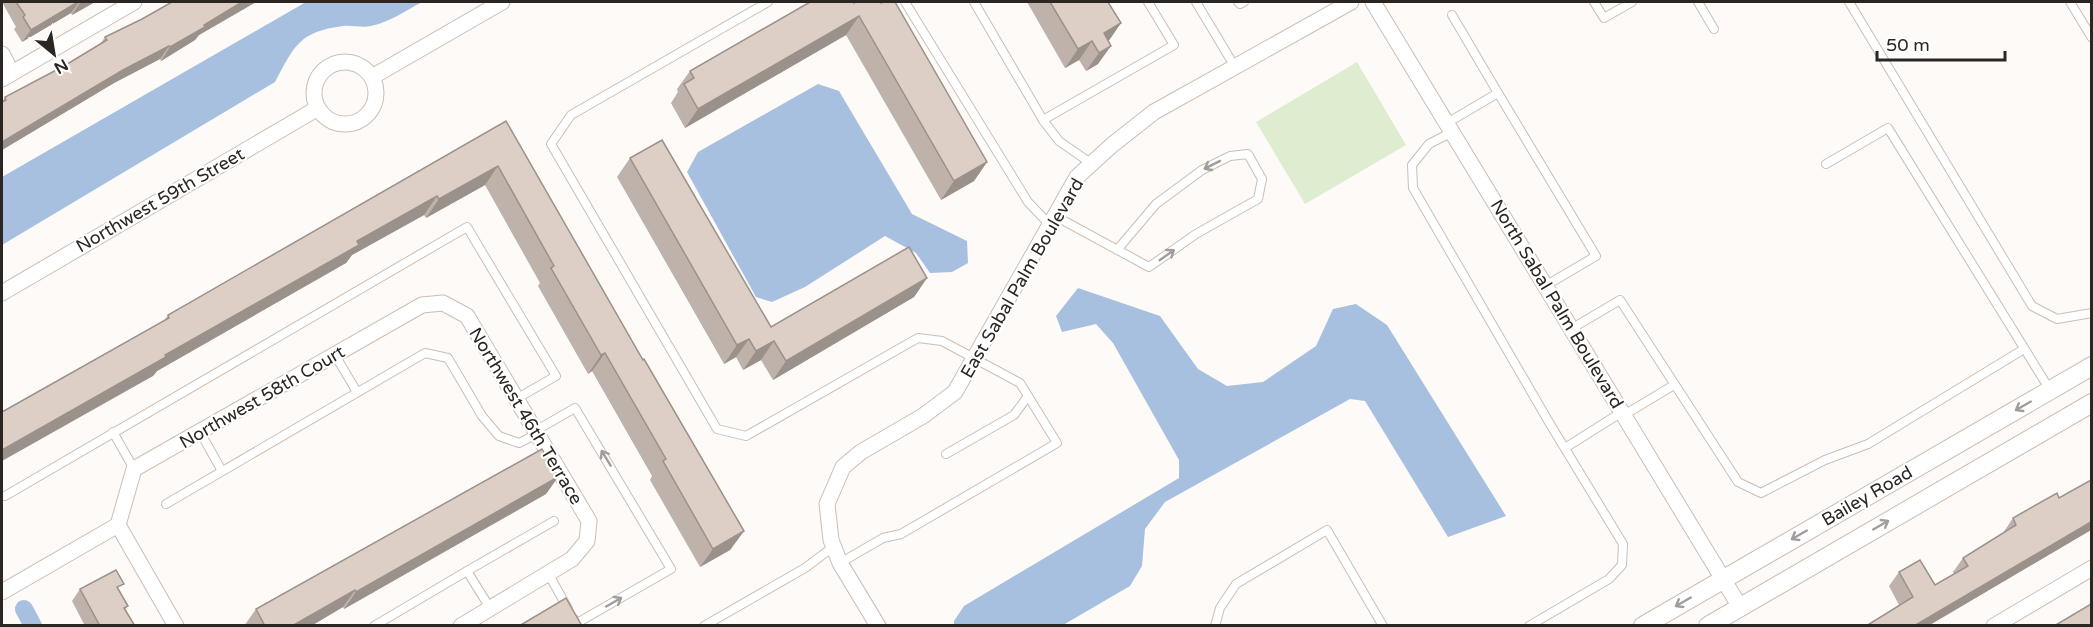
<svg xmlns="http://www.w3.org/2000/svg" width="2093" height="627" viewBox="0 0 2093 627" font-family="'Varela Round',sans-serif">
<style>
.green{fill:#deecd0}
.water{fill:#a7c0e0}
.lines{fill:none;stroke-linecap:round;stroke-linejoin:round}
.canal{stroke:#a7c0e0;stroke-width:18}
.service-casing{stroke:#cbbeb4;stroke-width:10}
.minor-casing{stroke:#cbbeb4;stroke-width:17}
.tertiary-casing{stroke:#cbbeb4;stroke-width:20}
.service{stroke:#fff;stroke-width:8}
.minor{stroke:#fff;stroke-width:15}
.tertiary{stroke:#fff;stroke-width:18}
.wall{fill:#beb2aa}
.shaded-wall{fill:#9b918b}
.building{fill:#ddcfc6;stroke:#9b918b;stroke-width:1.5}
.oneway{stroke:#a09d9c}
.labels{text-anchor:middle;dominant-baseline:central;stroke-width:4.5;stroke-linejoin:round;paint-order:stroke}
.street-label{font-size:18px;fill:#2b2622;stroke:#fff}
</style>
<rect width="100%" height="100%" fill="#fdfaf8"/>
<!-- green -->
<polygon class="green" points="1357,62 1406,145 1305,204 1256,122"/>
<!-- water -->
<g class="water">
<path d="M306,2H422C405,11 390,22 371,26C362,28 352,25 343,26C299,32 295,45 275,82L2,245V177Z"/>
<polygon points="818,84 839,91 912,214 967,241 968,263 952,272 930,273 916,253 885,236 805,287 772,302 756,297 687,172 698,152"/>
<polygon points="1078,288 1160,316 1198,369 1227,386 1263,382 1316,346 1333,309 1356,304 1387,325 1506,516 1448,537 1365,401 1350,399 1165,502 1145,529 1142,566 1130,586 1063,625 954,625 954,621 964,606 1179,478 1179,460 1113,343 1096,324 1062,332 1056,316"/>
</g>
<g class="lines">
<!-- canal -->
<polyline class="canal" points="24,609 33,626"/>
<!-- service casing -->
<g class="service-casing">
<g id="service">
<polyline points="768,2 571,115 551,144 717,429 746,436 918,338 942,341 1020,383 1057,443 901,534 883,538 840,563"/>
<polyline points="905,2 1028,202 1050,225"/>
<polyline points="974,2 1043,120 1174,45 1148,2"/>
<polyline points="1196,2 1235,67"/>
<polyline points="1238,2 1240,4 1244,2"/>
<polyline points="1594,2 1604,18 1632,2"/>
<polyline points="1698,2 1714,29"/>
<polyline points="1849,2 2032,306 2057,319 2092,313"/>
<polyline points="2070,2 2092,38"/>
<polyline points="1498,93 1596,256 1545,286"/>
<polyline points="1043,120 1059,141 1092,164"/>
<polyline points="1447,123 1498,93 1452,15"/>
<polyline points="1452,132 1429,144 1412,165 1413,188 1550,424 1623,544 1622,565 1609,579 1529,626"/>
<polyline points="1826,164 1888,128 2050,390"/>
<polyline points="1055,216 1149,267 1196,234 1258,199 1262,179 1248,154 1230,156 1202,170 1156,204 1117,250"/>
<polyline points="1571,329 1620,300 1738,482 1761,493 1825,460 1868,444 2024,349"/>
<polyline points="335,355 357,392"/>
<polyline points="1624,415 1674,385"/>
<polyline points="535,431 575,408 671,569 577,623 574,619"/>
<polyline points="113,432 134,469"/>
<polyline points="200,432 222,471"/>
<polyline points="1565,448 1622,412"/>
<polyline points="946,454 1014,415 1028,396"/>
<polyline points="5,496 467,227 556,376 516,399"/>
<polyline points="166,504 425,353 448,358 482,416 499,436 519,443 537,434"/>
<polyline points="467,571 554,521"/>
<polyline points="548,573 568,609"/>
<polyline points="374,626 467,571 490,608"/>
<polyline points="704,626 805,568 833,547"/>
<polyline points="1215,626 1220,608 1236,584 1327,530 1383,626"/>
</g>
</g>
<!-- minor casing -->
<g class="minor-casing">
<g id="minor">
<polyline points="1373,2 1740,607"/>
<polyline points="2,54 12,73"/>
<circle cx="345" cy="93" r="31"/>
<polyline points="372,77 502,2"/>
<polyline points="2,79 134,2"/>
<polyline points="2,293 318,108"/>
<polyline points="118,525 134,469 422,305 443,303 467,316 589,521 587,541 572,559 461,626"/>
<polyline points="118,525 176,626"/>
<polyline points="2,592 118,525"/>
<polyline points="878,626 840,563 831,540 827,504 843,467 861,452 923,416 955,392 1077,177 1112,145 1154,112 1351,2"/>
<polyline points="1994,626 2092,568"/>
</g>
</g>
<!-- tertiary casing -->
<g class="tertiary-casing">
<g id="tertiary">
<polyline points="1643,626 2092,366"/>
<polyline points="1708,626 2092,403"/>
</g>
</g>
<!-- service -->
<use href="#service" class="service"/>
<!-- minor -->
<use href="#minor" class="minor"/>
<!-- tertiary -->
<use href="#tertiary" class="tertiary"/>
</g>
<!-- wall -->
<g class="wall">
<polygon points="2,2 95,2 72,15 71,13 22,42 14,29 16,27"/>
<polygon points="172,2 256,2 199,35 195,40 161,61 160,59 114,83 2,150 2,102 5,97 64,66 101,43 105,37 142,19"/>
<polygon points="1027,2 1108,2 1121,23 1108,41 1098,64 1086,71 1079,60 1065,68"/>
<polygon points="854,3 987,162 974,181 941,200 846,35 685,128 671,103 678,92 677,89 690,71"/>
<polygon points="506,121 643,360 744,531 730,550 700,567 650,480 652,476 592,371 588,374 538,286 540,283 485,185 426,218 424,215 352,255 346,263 157,371 153,376 163,322 168,315"/>
<polygon points="630,158 771,327 927,278 914,297 773,380 761,360 743,370 736,357 724,364 617,177"/>
<polygon points="558,477 546,494 344,609 343,607 311,626 244,626 256,609"/>
<polygon points="2091,480 2091,530 1928,626 1866,626 1899,605 1889,586 1899,572 1935,585 1954,574 1953,572 1963,558 2003,533 2013,518 2059,498"/>
<polygon points="80,589 119,591 128,606 125,609 135,626 85,626 72,601"/>
</g>
<!-- shaded-wall -->
<g class="shaded-wall">
<polygon points="79,2 71,13 22,42 31,30"/>
<polygon points="83,2 95,2 72,15 80,3"/>
<polygon points="242,2 256,2 199,35 195,40 161,61 170,47 204,25"/>
<polygon points="859,16 846,35 685,128 698,109"/>
<polygon points="1121,23 1108,42 1104,33"/>
<polygon points="1092,41 1079,60 1065,68 1078,49"/>
<polygon points="169,46 160,59 114,83 2,150 2,142 123,70"/>
<polygon points="1111,46 1098,64 1086,71 1099,53"/>
<polygon points="987,162 974,181 941,200 954,181"/>
<polygon points="498,166 485,185 426,218 439,199"/>
<polygon points="437,196 424,215 352,255 346,263 157,371 153,376 2,461 2,450 165,355 357,241"/>
<polygon points="927,278 914,297 773,380 786,361"/>
<polygon points="749,339 736,357 724,364 737,345"/>
<polygon points="774,341 761,360 743,370 756,351"/>
<polygon points="605,353 592,371 588,374 601,355"/>
<polygon points="558,477 546,494 344,609 356,592"/>
<polygon points="2091,522 2091,530 1928,626 1914,626"/>
<polygon points="744,531 730,550 700,567 713,549"/>
<polygon points="355,590 343,607 311,626 292,626"/>
</g>
<!-- building -->
<g class="building">
<polygon points="16,2 78,2 31,30 23,17 25,15"/>
<polygon points="172,2 242,2 204,25 205,27 170,47 169,46 123,70 2,142 2,102 6,100 5,97 64,66 107,40 105,37 142,19"/>
<polygon points="810,2 854,2 854,3 856,2 880,2 881,3 883,2 895,2 987,162 954,181 859,16 698,109 684,84 694,78 690,71"/>
<polygon points="1050,2 1108,2 1121,23 1104,33 1111,46 1099,53 1092,41 1078,49"/>
<polygon points="506,121 643,360 644,359 744,531 713,549 663,461 666,459 605,353 601,355 551,268 554,266 498,166 439,199 437,196 357,241 359,245 165,355 166,357 2,450 2,412 169,318 168,315"/>
<polygon points="662,140 771,327 909,247 927,278 786,361 774,341 756,351 749,339 737,345 630,158"/>
<polygon points="542,449 558,477 356,592 355,590 292,626 265,626 256,609"/>
<polygon points="2091,480 2091,522 1914,626 1866,626 1913,597 1899,572 1920,560 1935,585 1968,566 1963,558 2016,525 2013,518 2057,493 2059,498"/>
<polygon points="116,570 124,584 117,587 128,606 124,608 135,626 100,626 80,589"/>
<polygon points="566,598 582,626 519,626"/>
<polygon points="2091,604 2091,626 2054,626"/>
</g>
<!-- one-way arrows -->
<defs><path id="oneway-shaft" d="M-6 0H5M1.5-3L5.5 0L1.5 3" fill="none" stroke-width="1.6" stroke-linecap="round" stroke-linejoin="round" transform="scale(1.5)"/></defs>
<g class="oneway">
<use href="#oneway-shaft" transform="translate(1212 165) rotate(153)"/>
<use href="#oneway-shaft" transform="translate(1167 255) rotate(-35)"/>
<use href="#oneway-shaft" transform="translate(2023 406) rotate(150)"/>
<use href="#oneway-shaft" transform="translate(606 458) rotate(-121)"/>
<use href="#oneway-shaft" transform="translate(1881 525) rotate(-30)"/>
<use href="#oneway-shaft" transform="translate(1799 535) rotate(150)"/>
<use href="#oneway-shaft" transform="translate(614 602) rotate(-30)"/>
<use href="#oneway-shaft" transform="translate(1683 602) rotate(150)"/>
</g>
<g class="labels">
<!-- street labels -->
<g class="street-label">
<text transform="translate(160 200) rotate(-30)">Northwest 59th Street</text>
<text transform="translate(1022 278) rotate(-60)">East Sabal Palm Boulevard</text>
<text transform="translate(1557 304) rotate(59)">North Sabal Palm Boulevard</text>
<text transform="translate(262 397) rotate(-30)">Northwest 58th Court</text>
<text transform="translate(526 416) rotate(59)">Northwest 46th Terrace</text>
<text transform="translate(1867 496) rotate(-30)">Bailey Road</text>
</g>
</g>
<!-- border -->
<rect width="2093" height="627" fill="none" stroke="#2b2622" stroke-width="6"/>
<!-- north arrow -->
<g transform="translate(54 54) rotate(150)" stroke="#ffffff" stroke-width="4.5" paint-order="stroke">
<path d="M0-4.5L10 22L0 15L-10 22Z" fill="#2b2622"/>
<text y="-9" font-size="16" font-weight="bold" text-anchor="middle" fill="#2b2622">N</text>
</g>
<!-- scale -->
<path d="M1877 51v9h128v-9" fill="none" stroke="#2b2622" stroke-width="3"/>
<text x="1886" y="51" font-size="18" fill="#2b2622" stroke="#ffffff" stroke-width="4.5" paint-order="stroke">50 m</text>
</svg>
